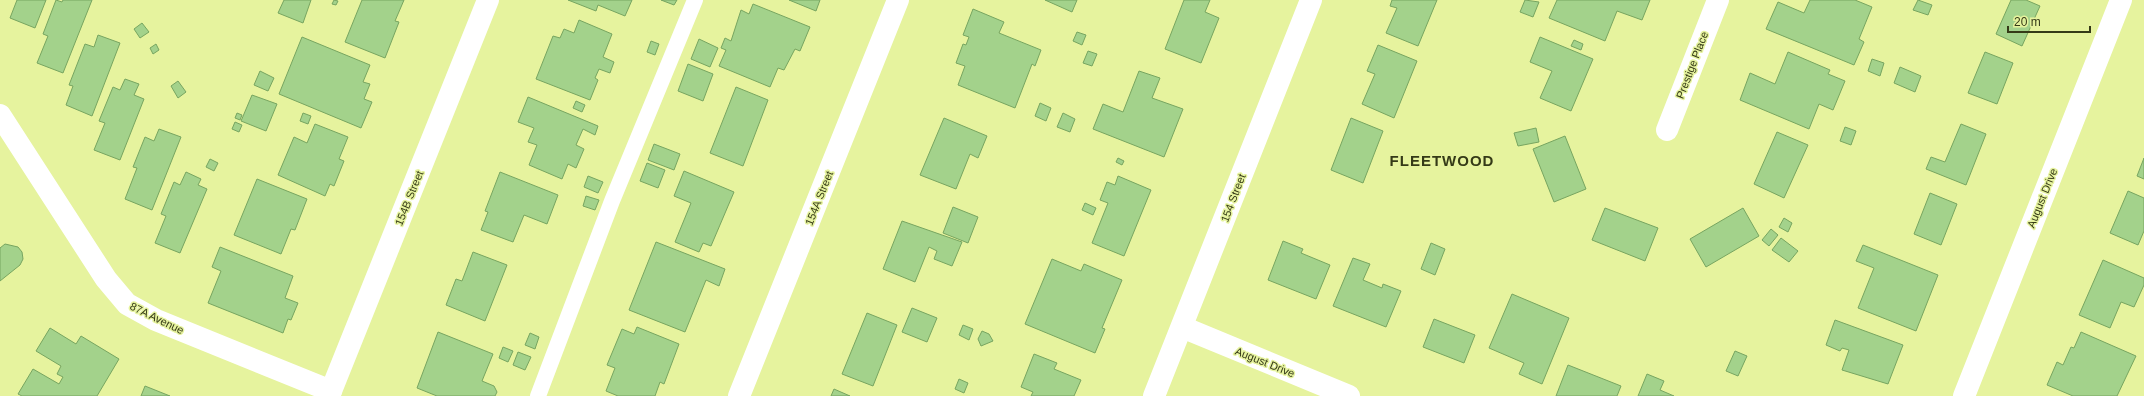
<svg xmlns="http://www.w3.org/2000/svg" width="2144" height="396" viewBox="0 0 2144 396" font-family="Arial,sans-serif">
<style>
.building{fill:#a3d28b;stroke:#77a560}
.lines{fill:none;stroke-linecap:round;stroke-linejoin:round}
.lane{stroke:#fff;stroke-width:16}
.street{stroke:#fff;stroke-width:22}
.labels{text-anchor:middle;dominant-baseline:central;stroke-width:3;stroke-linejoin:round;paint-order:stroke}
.street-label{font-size:11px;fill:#353a17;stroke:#e6f39e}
.district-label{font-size:15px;font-weight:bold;letter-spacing:1px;fill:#353a17;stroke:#e6f39e}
</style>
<rect width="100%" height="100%" fill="#e6f39e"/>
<!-- building -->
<g class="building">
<polygon points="17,0 46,0 35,28 10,18"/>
<polygon points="56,0 62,2 63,0 92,0 63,73 37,63 48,36 43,34"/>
<polygon points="284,0 311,0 303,23 278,13"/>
<polygon points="334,0 338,1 336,5 332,4"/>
<polygon points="362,0 404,0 395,21 399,22 385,58 345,42"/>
<polygon points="568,0 632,0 625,16 598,5 596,11"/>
<polygon points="661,0 677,0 674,5"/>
<polygon points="789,0 820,0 816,11"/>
<polygon points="1045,0 1077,0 1072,12"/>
<polygon points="1184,0 1210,0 1205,12 1219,18 1201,63 1165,49"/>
<polygon points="1392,0 1437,0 1418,46 1386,33 1397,8 1390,6"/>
<polygon points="1525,0 1539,2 1533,17 1520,12"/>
<polygon points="1557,0 1650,0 1642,20 1617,11 1605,41 1549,18"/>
<polygon points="1810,0 1855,0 1872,7 1859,39 1864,42 1854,65 1766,29 1778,2 1804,13"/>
<polygon points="1918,0 1932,5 1928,15 1913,10"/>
<polygon points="2011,0 2026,0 2040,6 2022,46 1996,34"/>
<polygon points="753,4 810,27 800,51 795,49 784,70 778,68 770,87 719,66 726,50 721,48 725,38 731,41 741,10 749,14"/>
<polygon points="973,9 1004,22 999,33 1041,50 1035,66 1032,64 1015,108 958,85 965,66 956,63 963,44 966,45 969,37 963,35"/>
<polygon points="579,20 612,34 603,57 614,62 610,73 599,69 595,78 598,80 590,100 536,79 553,36 560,38 564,29 574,33"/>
<polygon points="142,23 149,32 140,38 134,29"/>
<polygon points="1077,32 1086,35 1082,45 1073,41"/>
<polygon points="98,35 120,43 92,116 66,105 73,86 69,85 85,44 94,47"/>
<polygon points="302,37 370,65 363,82 370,84 364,99 372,102 361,128 279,94"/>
<polygon points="1540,37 1593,59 1571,111 1540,98 1552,71 1530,62"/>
<polygon points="699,39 718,48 710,67 691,59"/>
<polygon points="1574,40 1583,44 1581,50 1571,46"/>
<polygon points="651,41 659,44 655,55 647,52"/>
<polygon points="156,44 159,50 153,54 150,48"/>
<polygon points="1378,45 1417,61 1394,118 1362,104 1375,74 1367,71"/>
<polygon points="1088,51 1097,54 1092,66 1083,63"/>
<polygon points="1788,52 1830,70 1828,74 1845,81 1833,110 1819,104 1809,129 1740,100 1750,73 1775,84"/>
<polygon points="1985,52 2013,63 1997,104 1968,93"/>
<polygon points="1872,59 1884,63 1880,76 1868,71"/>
<polygon points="688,64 713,74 703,101 678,91"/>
<polygon points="1900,67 1921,76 1915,92 1894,83"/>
<polygon points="260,71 274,78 268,91 254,85"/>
<polygon points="1139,71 1160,78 1152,98 1183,109 1164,157 1093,129 1103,104 1123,112"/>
<polygon points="125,79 139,84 134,95 144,99 120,160 94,150 105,123 99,121 113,87 120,90"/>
<polygon points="178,81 186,92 178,98 171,86"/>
<polygon points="736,87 768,100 743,166 710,153"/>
<polygon points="252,95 277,104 266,131 241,121"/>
<polygon points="528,97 598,126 595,135 583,129 576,145 584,149 576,168 568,164 562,179 529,165 537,145 528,142 534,128 518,122"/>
<polygon points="576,101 585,105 582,112 573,108"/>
<polygon points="1040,103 1051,108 1046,121 1035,116"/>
<polygon points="237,113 242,115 240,120 235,118"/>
<polygon points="303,113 311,116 308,124 300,121"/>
<polygon points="1063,113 1075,119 1070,132 1057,127"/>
<polygon points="944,118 987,136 978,158 970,154 956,189 920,175"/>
<polygon points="1351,118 1383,131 1363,183 1331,170"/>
<polygon points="235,122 242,125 239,132 232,129"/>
<polygon points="315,124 348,137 339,159 344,161 334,186 330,184 325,196 278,175 294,137 307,143"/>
<polygon points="1961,124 1986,134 1966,185 1926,169 1931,157 1945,162"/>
<polygon points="1845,127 1856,131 1851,145 1840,141"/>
<polygon points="1536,128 1539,142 1518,146 1514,133"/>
<polygon points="159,129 181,137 152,210 125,199 137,168 133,167 145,137 154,141"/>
<polygon points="1777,132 1808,145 1784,198 1754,184"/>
<polygon points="1565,136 1586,189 1554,202 1533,149"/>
<polygon points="654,144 680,154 674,170 648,160"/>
<polygon points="1118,158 1124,161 1122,165 1116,162"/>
<polygon points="2144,158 2144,179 2137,176"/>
<polygon points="210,159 218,163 214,171 206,167"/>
<polygon points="647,163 665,170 658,188 640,181"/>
<polygon points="684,171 734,192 711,246 703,243 699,252 675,242 691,203 674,196"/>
<polygon points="186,172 201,179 198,185 207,189 180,253 155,243 166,216 161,214 174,182 180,185"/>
<polygon points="500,172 558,195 547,224 524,215 513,242 481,230 488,212 485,211"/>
<polygon points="588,176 603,182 598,193 584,187"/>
<polygon points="1118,176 1151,190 1124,256 1092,243 1108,203 1100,200 1107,182 1115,185"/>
<polygon points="257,179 307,199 295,230 291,229 281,254 234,235"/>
<polygon points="2128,191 2144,198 2144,231 2138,245 2110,233"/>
<polygon points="1930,193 1957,204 1941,245 1914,234"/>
<polygon points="586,196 599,200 595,210 583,206"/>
<polygon points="1085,203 1096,208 1093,215 1082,210"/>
<polygon points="953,207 978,217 968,243 943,233"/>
<polygon points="1605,208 1658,228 1645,261 1592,240"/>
<polygon points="1743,208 1759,236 1706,267 1690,239"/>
<polygon points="1784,218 1792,223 1788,232 1779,227"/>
<polygon points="902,221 962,242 952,266 934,259 937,251 929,247 915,282 883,269"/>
<polygon points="1771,229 1778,235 1769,246 1762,240"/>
<polygon points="1781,238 1798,251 1789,262 1772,250"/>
<polygon points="1283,241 1303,249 1301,253 1330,265 1316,299 1268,280"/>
<polygon points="656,242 725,269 719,286 706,280 685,332 629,310"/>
<polygon points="1431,243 1445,249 1435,275 1421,269"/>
<polygon points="5,244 18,247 22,252 23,259 20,265 0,281 0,248"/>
<polygon points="1863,245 1938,275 1916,331 1858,308 1874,268 1856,261"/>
<polygon points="220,247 293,276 285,298 298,303 291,320 288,319 283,333 208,303 221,271 212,267"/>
<polygon points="473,252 507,265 485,321 446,305 456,279 462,281"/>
<polygon points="1353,258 1370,264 1363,280 1382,288 1383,284 1401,291 1386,327 1333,306"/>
<polygon points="1052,259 1081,271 1084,264 1122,280 1102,328 1105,329 1095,353 1025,324"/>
<polygon points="2103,260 2144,278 2144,285 2134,307 2121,302 2110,328 2079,315"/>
<polygon points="1512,294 1569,318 1542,384 1519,374 1524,363 1489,348"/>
<polygon points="912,308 937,318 927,342 902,332"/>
<polygon points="867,313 897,325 873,386 842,374"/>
<polygon points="1434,319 1475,335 1464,363 1423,347"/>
<polygon points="1835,320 1903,345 1888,384 1842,370 1849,350 1842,348 1840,351 1826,345"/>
<polygon points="963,325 973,329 969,340 959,335"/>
<polygon points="637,327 679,344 664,384 660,382 655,396 618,396 606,391 615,368 607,365 622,329 634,334"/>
<polygon points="50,328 76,344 81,336 119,359 97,396 22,396 18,394 33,369 59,384 63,377 57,374 61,366 36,351"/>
<polygon points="982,331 989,334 993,341 981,346 978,339"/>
<polygon points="438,332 493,354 482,381 494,386 497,392 495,396 437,396 417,388"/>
<polygon points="2081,332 2136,356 2117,396 2073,396 2047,385 2057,362 2063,365 2071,347 2074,348"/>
<polygon points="530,333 539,337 535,349 525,345"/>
<polygon points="503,347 513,351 508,362 499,358"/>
<polygon points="1735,351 1747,356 1738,376 1726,371"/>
<polygon points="518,352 531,357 525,370 513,365"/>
<polygon points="1034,354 1057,363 1054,369 1081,380 1074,396 1031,396 1033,392 1021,387"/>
<polygon points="1568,365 1621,386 1617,396 1556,396"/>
<polygon points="1647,374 1664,381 1660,390 1674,396 1638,396"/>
<polygon points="959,379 968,383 964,393 955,389"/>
<polygon points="145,386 170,396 141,396"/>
<polygon points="834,389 850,396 831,396"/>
</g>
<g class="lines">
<!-- lane -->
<polyline class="lane" points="538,396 612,201 695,0"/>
<!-- street -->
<g class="street">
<polyline points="0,115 106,279 127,304 156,320 331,391"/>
<polyline points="1667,130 1718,0"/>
<polyline points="1182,327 1349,396"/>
<polyline points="329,396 488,0"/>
<polyline points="739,396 898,0"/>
<polyline points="1154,396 1311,0"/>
<polyline points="1964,396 2121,0"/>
</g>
</g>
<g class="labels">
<!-- street labels -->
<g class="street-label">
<text transform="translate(1692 65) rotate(-69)">Prestige Place</text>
<text transform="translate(409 198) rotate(-68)">154B Street</text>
<text transform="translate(819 198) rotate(-68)">154A Street</text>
<text transform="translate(1233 198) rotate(-69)">154 Street</text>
<text transform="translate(2042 198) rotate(-68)">August Drive</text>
<text transform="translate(157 318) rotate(26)">87A Avenue</text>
<text transform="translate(1265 362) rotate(22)">August Drive</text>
</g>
<!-- district labels -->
<g class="district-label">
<text x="1442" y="160">FLEETWOOD</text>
</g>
</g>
<!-- scale -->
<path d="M2008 26v6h82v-6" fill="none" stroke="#353a17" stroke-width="2"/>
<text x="2014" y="26" font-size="12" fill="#353a17" stroke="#e6f39e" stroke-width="3" paint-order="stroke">20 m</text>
</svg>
